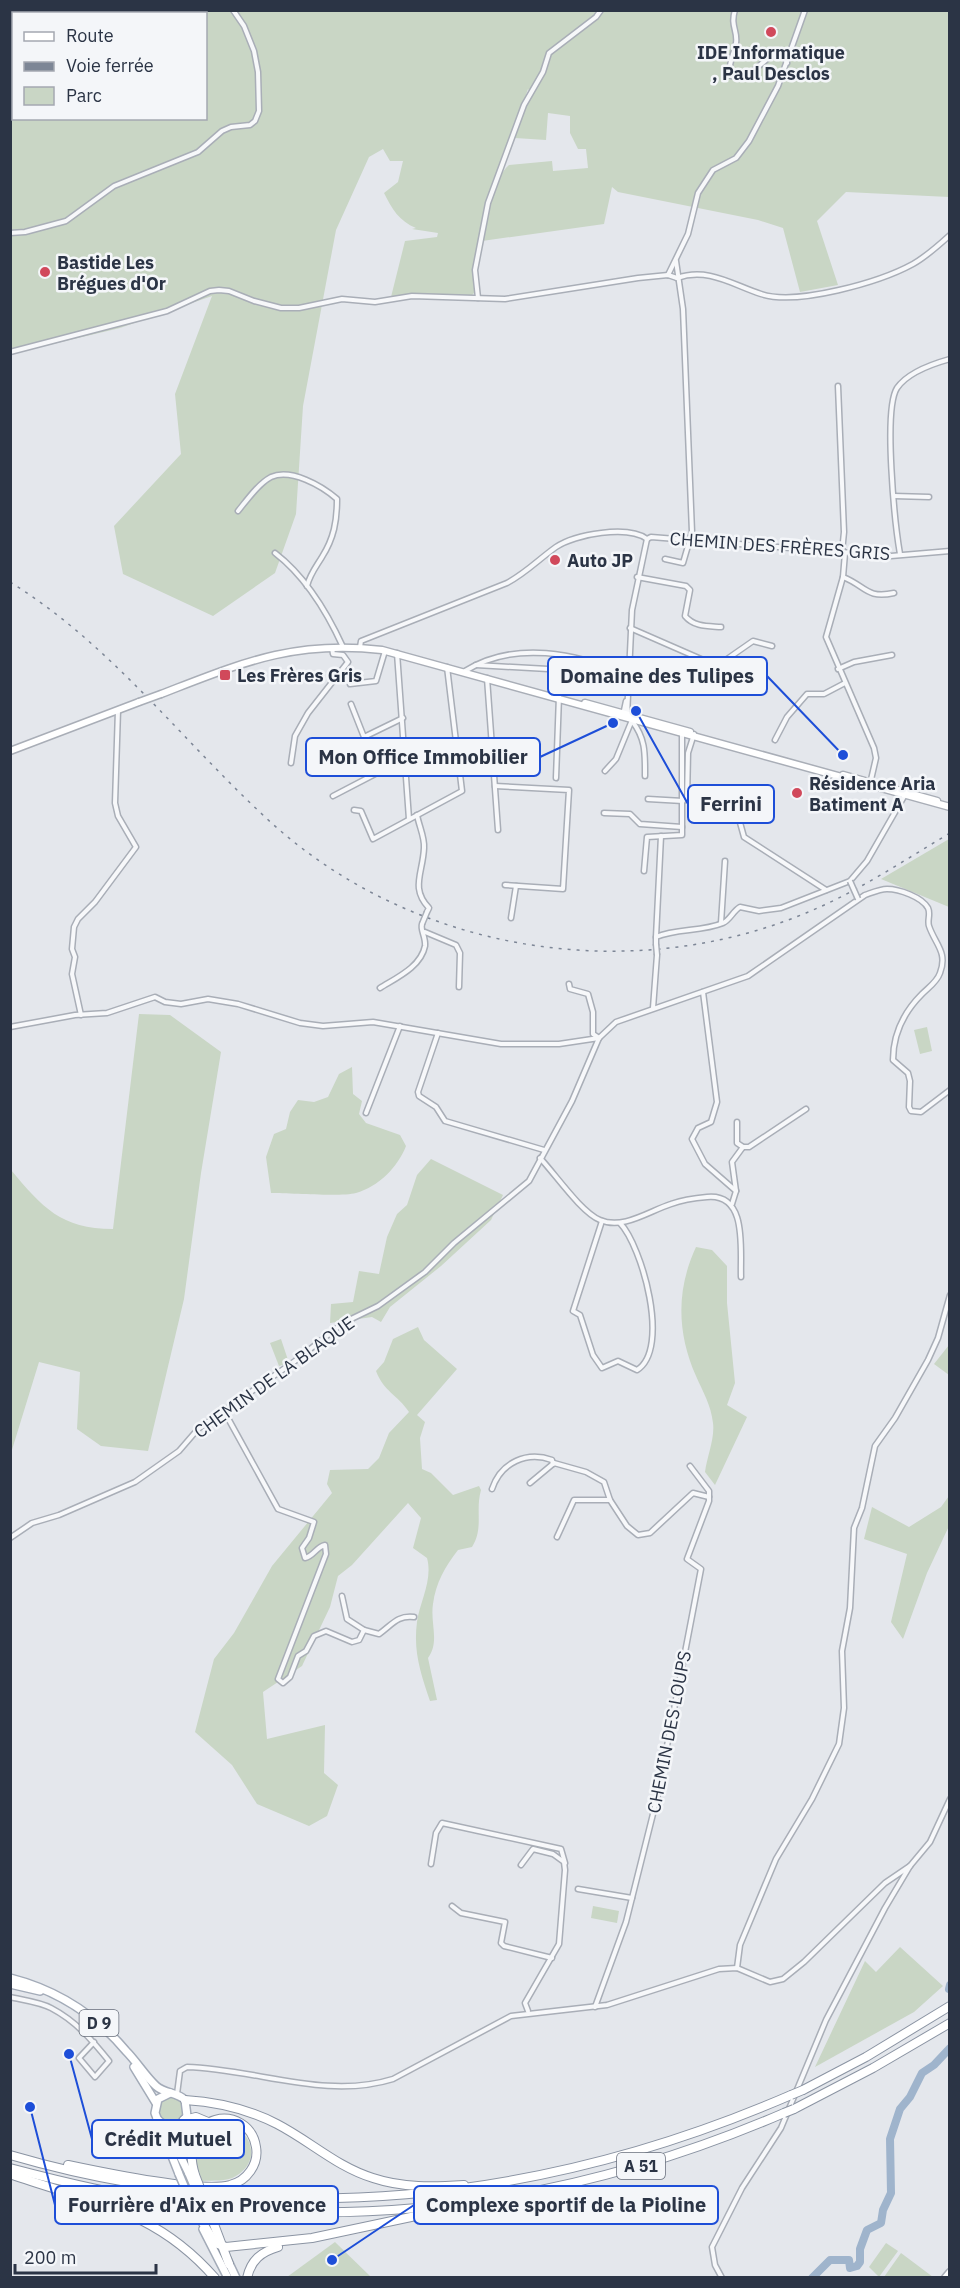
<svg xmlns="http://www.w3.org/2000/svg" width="960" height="2288" viewBox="0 0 960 2288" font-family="'IBM Plex Sans',sans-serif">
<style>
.green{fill:#c9d6c5;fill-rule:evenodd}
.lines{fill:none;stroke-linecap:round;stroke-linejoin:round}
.river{stroke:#9fb4cc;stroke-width:8}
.street-casing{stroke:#a9aeb7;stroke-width:7}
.secondary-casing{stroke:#a9aeb7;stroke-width:9}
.primary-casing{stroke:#a3abb8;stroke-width:10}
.highway-casing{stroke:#8b94a3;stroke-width:10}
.street{stroke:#f7f8fa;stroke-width:4}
.secondary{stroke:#fff;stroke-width:6}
.primary{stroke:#fff;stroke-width:7}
.highway{stroke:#fff;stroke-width:8}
.rail{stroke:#7d8696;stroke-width:1.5;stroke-dasharray:3 6;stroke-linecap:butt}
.street-bridge-casing{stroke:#a9aeb7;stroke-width:7;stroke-linecap:butt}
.secondary-bridge-casing{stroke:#a9aeb7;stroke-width:9;stroke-linecap:butt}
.primary-bridge-casing{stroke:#a3abb8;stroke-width:10;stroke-linecap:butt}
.highway-bridge-casing{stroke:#8b94a3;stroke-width:10;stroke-linecap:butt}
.street-bridge{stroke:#f7f8fa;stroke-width:4}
.secondary-bridge{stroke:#fff;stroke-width:6}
.primary-bridge{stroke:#fff;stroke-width:7}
.highway-bridge{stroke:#fff;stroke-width:8}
.poi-dot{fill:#d1495b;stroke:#f4f6f9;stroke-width:2}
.labels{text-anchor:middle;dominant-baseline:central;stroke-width:5;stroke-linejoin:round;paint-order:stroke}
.shield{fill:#f4f6f9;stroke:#676e7b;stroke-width:1.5}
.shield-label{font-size:16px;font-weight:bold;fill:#2b3445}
.poi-label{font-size:18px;font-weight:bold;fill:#2b3445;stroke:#f4f6f9;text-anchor:start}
.street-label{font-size:18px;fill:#2b3445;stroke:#f4f6f9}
.leader{fill:none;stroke:#1d4ed8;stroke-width:2}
.callout-dot{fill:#1d4ed8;stroke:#f4f6f9;stroke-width:2}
.callout{fill:#f4f6f9;stroke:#1d4ed8;stroke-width:2}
.callout-label{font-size:20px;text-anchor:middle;font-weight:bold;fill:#2b3445}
</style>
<rect width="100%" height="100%" fill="#e4e7ec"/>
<!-- green -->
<g class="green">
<path d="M10,11H949V197L846,192L817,221L838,285L800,292L783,228L758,220L618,192L612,187L604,224L482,241C487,220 493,178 509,165L552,161L553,171L588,168L586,149H578L570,133V116L548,113L546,140L515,138L531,94L528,89L485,215L476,250L475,292L472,295L419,294L391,297L405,241L437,237L438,233L412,229L416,228C399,221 392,209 384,193L398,182L403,161H390L383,149L369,157L336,230L303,406L296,514L275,573L213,616L123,574L114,526L181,454L175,394L212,296L120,328L11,354ZM14,14H206V118H14Z"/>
<polygon points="949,839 949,907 881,879"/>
<path d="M139,1014L170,1015L221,1052L201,1173L184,1299L148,1451L101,1446L77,1429L80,1372L39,1362L11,1453V1170C42,1207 61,1229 113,1229Z"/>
<polygon points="927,1027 932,1051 920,1054 914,1030"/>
<path d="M352,1067L353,1094L362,1101L359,1114L366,1123L400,1135L406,1146C398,1167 378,1187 356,1193C341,1197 290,1193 271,1193L266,1157L274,1134L286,1129L290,1112L298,1100L314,1102L328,1097L339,1074Z"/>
<polygon points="431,1159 503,1195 491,1220 441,1266 390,1307 381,1322 372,1317 330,1323 331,1304 353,1302 359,1271 379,1274 387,1237 397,1214 407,1205 417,1175"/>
<path d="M696,1247L712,1250L727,1266V1303L735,1383L727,1405L747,1417L715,1485L705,1472C707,1457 715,1438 713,1423C711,1405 703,1392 696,1376C677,1333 676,1290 696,1247Z"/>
<path d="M418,1327L424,1340L457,1369L417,1415L425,1422L420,1438L422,1469L431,1473L453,1495L479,1486L481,1490C475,1511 484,1528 472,1547L458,1550C445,1567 436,1582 433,1604C430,1623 440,1642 428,1658L437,1700L430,1701C421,1674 413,1652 417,1622C420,1601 433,1580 427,1558L413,1548L421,1518L408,1503L352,1565L338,1576L330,1607L302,1666L263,1692L267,1739L325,1725L324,1773L338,1785L327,1816L309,1826L257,1804L232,1765L195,1732L214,1659L234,1633L272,1566L332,1493L327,1484L330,1470L368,1469L379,1458L389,1433L409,1412C397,1394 384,1392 376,1371L384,1362L393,1339Z"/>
<polygon points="281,1339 289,1363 279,1366 270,1343"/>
<polygon points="949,1345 949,1375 934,1364"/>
<polygon points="949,1496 949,1526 927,1573 903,1639 891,1622 907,1554 864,1539 872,1507 909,1527 941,1507"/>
<polygon points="593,1906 619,1911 617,1923 591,1918"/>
<polygon points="900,1947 943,1986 914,2012 815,2067 865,1961 876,1972"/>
<circle cx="171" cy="2110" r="13"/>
<path d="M221,2122C250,2126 264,2159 236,2176C226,2182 213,2180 202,2181C194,2156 187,2130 221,2122Z"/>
<polygon points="335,2242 371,2277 287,2277"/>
<polygon points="886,2243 898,2251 879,2277 869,2267"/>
<polygon points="901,2253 933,2277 884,2277"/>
</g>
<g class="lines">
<!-- river -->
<g class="river">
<polyline points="949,1989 950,1985"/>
<polyline points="812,2278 830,2260 849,2260 850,2268 857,2266 860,2262 860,2249 867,2230 881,2223 883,2210 891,2193 890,2139 900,2109 910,2097 922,2073 934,2065 950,2048"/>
</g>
<!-- street casing -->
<g class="street-casing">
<g id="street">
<path d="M735,10C730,26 738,31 736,43C734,54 727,66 731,76L745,78L773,54L785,58L787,63"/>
<polyline points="10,233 25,232 66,221 114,186 198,152 222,131 231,127 250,125 255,121 259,111 258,72 254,51 244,26 233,10"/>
<polyline points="668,275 688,234 698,193 713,170 736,158 749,141 778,86 805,10"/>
<path d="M677,278C708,267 733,285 761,294C797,306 880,282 913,264C927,256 938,246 950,235"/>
<polyline points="478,298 475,270 488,203 524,105 543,72 549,53 596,17 601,10"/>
<polyline points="10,352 167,311 210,291 219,290 229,291 254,301 281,308 299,308 342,299 375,302 412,296 505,299 638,278 668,275 677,278"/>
<polyline points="838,386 844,532 842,552"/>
<polyline points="894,496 929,497"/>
<path d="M238,511C247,500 258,484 271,477C291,468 322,486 337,499C337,521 334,538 322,557C316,567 310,574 307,586"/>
<polyline points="647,539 651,537 891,556 950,551"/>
<path d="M275,553C305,576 327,612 343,647"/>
<polyline points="845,553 843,577 826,637 874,748 876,758 870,784"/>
<path d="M900,554C895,525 883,410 897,388C908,372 932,364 950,359"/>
<polyline points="665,559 683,563 692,532 683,309 676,261"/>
<path d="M637,577L686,586L690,590L685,616C694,627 708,626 721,627"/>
<path d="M843,577C866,586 866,599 894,593"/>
<polyline points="630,628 717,666 753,641 772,646"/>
<path d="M360,647L361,641L507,583C526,573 539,559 556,547C575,534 628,525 647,539"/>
<polyline points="397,653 409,819"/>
<polyline points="476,665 566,670"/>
<polyline points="838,669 854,662 892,655"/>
<path d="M465,671C515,640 577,653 627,675"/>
<polyline points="487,678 498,830"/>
<polyline points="350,684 376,681 385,651"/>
<polyline points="351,704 364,737 362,746 371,765 372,775"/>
<polyline points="623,715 626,701"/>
<polyline points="627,716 632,610 647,539"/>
<path d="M632,721C646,739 645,754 645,776"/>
<polyline points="694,734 688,753 687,799 718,799"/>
<polyline points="364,737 403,718"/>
<polyline points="775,740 787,717 807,694 824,694 845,683"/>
<polyline points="291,763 295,736 308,713 348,662 343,655 333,654 332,648"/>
<polyline points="605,771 616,759 632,720"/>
<polyline points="556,778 559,696"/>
<polyline points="495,786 569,790 563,889 505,885"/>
<polyline points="333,796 406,758"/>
<polyline points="648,799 683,801"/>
<polyline points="734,801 744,837 826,890"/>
<polyline points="354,810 361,811 373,839 462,791 447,667"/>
<polyline points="604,813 630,814 640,824 682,827"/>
<path d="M417,815C419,826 425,838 424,848C423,873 410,888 429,908L427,912"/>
<polyline points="644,871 647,837 682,835 682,731"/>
<polyline points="511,918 516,886"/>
<polyline points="721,923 725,861"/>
<polyline points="425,932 456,945 460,953 459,987"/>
<polyline points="656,937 661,836"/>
<path d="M656,944V937C677,928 701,932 723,923C730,920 733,911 740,907L759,911L781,908L850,881L867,861L906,793"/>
<polyline points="569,984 570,989 588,994 593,1012 593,1034 599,1038"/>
<path d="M380,988C396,978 421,967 425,946C426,937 420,930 422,924"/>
<polyline points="703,992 717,1102 711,1122 698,1128 692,1139 705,1164 736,1191"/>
<polyline points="653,1008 657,955"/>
<polyline points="81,1015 72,974 75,957 72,949 74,927 78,919 95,902 136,847 118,816 115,803 118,710"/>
<polyline points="10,1027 75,1015 107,1013 155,997 165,1002 181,1004 208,999 238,1004 300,1023 323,1026 373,1022 501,1044 559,1044 599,1038"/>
<polyline points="438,1033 418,1092 419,1096 436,1107 445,1121 544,1150"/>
<polyline points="366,1113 400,1026"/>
<polyline points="737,1122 737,1143 743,1147 749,1147 806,1109"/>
<path d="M540,1158C556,1175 581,1212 600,1220C623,1230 649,1211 671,1204C682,1200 695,1198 707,1197C748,1193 740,1249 741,1277"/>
<polyline points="732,1204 736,1191 732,1162 743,1147"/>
<path d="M602,1221L573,1311L580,1315L593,1355L602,1368L618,1361L637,1370C671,1349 642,1246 620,1223"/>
<path d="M224,1411L278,1509L314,1522L309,1538L302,1548L305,1558C314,1556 316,1547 325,1545L326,1554L278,1679L283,1683L290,1677L298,1656L306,1651L314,1636L326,1631L352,1642L359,1640L364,1630L347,1619L342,1596"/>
<polyline points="530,1483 554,1463 586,1472 604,1482 610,1500"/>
<path d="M492,1489C501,1462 527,1451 552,1460L553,1464"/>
<polyline points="557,1537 574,1500 610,1500 627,1526 638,1535 650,1533 693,1493 709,1497"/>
<path d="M10,1538L32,1523L59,1515L135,1482L179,1451L198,1429L295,1361L343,1323L378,1306L425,1272L454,1243L529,1181L572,1101L599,1038L616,1022L748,976L865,895C871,893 880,889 887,889C899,889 922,897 928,908C931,914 927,920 929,926C935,944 948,952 940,973C937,982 929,987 922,994C904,1012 893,1034 893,1060L908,1073L910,1081L909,1107L911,1111L921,1112L950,1090"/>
<path d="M364,1630L379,1634C392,1625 397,1615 414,1617"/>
<polyline points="431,1864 436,1833 442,1823 561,1849 565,1863"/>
<polyline points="521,1865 533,1849 553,1854 564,1862 565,1870 559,1944 525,2003 528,2011"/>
<polyline points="578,1889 632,1898"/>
<polyline points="452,1906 461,1913 505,1922 501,1943 504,1946 552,1958"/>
<polyline points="737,1968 740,1945 776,1859 812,1799 839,1744 844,1708 842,1651 850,1608 854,1528 862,1508 875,1446 895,1418 928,1360 938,1338 950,1295"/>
<path d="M10,1997C23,2000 40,2002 51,2008C76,2021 92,2040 109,2061L95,2077L79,2058L94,2042"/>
<polyline points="595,2007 626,1922 657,1798 701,1569 687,1559 709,1501 709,1491 690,1466"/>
<path d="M177,2094L180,2071L187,2067C256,2069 326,2100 393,2079L511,2016L607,2005L719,1969L737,1968L770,1982L783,1979L804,1962L885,1883L910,1866"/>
<polyline points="722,2278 715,2265 712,2247 742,2188 781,2128 826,2020 885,1908 910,1866 930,1842 950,1799"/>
</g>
</g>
<!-- secondary casing -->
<g class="secondary-casing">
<g id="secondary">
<path d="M161,694C242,663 293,640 382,650L950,807"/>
<polyline points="585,703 690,732"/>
<polyline points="10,751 139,702"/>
<polyline points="843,775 937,801"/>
<polyline points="945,2278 950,2272"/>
</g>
</g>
<!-- primary casing -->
<g class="primary-casing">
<g id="primary">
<path d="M10,1978C57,1990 95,2014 126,2051C137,2062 145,2076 156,2086C165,2094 177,2092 185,2100L187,2116L179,2125H164L157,2119"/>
<polyline points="10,1984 40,1991"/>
<polyline points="134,2067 156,2103"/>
<polyline points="170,2093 158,2099 155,2113 179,2174"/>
<path d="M179,2125C169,2141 182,2158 189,2174"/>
<polyline points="203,2229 228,2278"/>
<polyline points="227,2259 236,2278"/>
</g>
</g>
<!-- highway casing -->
<g class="highway-casing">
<g id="highway">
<polyline points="803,2090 866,2057 950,2006"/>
<path d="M185,2100C218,2102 248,2109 277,2124C310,2141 337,2167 373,2178C403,2188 433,2187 464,2185"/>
<polyline points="794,2109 873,2068 950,2023"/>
<polyline points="184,2120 196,2117 208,2122"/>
<path d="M10,2155C274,2232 542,2203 791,2095"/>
<path d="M68,2165C101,2172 201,2193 230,2185C247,2181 259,2164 256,2147C249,2102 175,2110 195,2175"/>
<path d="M10,2168C63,2182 116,2195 170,2202C383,2231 587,2198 784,2113"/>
<path d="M10,2174C91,2203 154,2208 215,2278"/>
<polyline points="193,2207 215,2243 226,2247 312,2238 444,2210"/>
<polyline points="212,2219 229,2264"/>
<path d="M247,2278C251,2260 261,2252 278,2247"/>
</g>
</g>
<!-- street -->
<use href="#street" class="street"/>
<!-- secondary -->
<use href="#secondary" class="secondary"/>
<!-- primary -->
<use href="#primary" class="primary"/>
<!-- highway -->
<use href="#highway" class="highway"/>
<!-- rail -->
<path class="rail" d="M10,582C109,643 180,738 264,816C407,951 625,988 806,913C857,892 903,861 950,833"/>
<!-- street-bridge casing -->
<g class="street-bridge-casing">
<g id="street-bridge">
<polyline points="850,881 858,899"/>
<polyline points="422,924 427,912"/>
<polyline points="656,944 657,955"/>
</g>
</g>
<!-- secondary-bridge casing -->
<g class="secondary-bridge-casing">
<polyline id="secondary-bridge" points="139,702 161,694"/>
</g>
<!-- primary-bridge casing -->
<g class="primary-bridge-casing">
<g id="primary-bridge">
<polyline points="179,2174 193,2207"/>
<polyline points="189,2174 208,2219"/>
</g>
</g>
<!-- highway-bridge casing -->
<g class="highway-bridge-casing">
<g id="highway-bridge">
<polyline points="791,2095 803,2090"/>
<polyline points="784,2113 794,2109"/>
<polyline points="195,2175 212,2219"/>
</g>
</g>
<!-- street-bridge -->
<use href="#street-bridge" class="street-bridge"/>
<!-- secondary-bridge -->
<use href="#secondary-bridge" class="secondary-bridge"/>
<!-- primary-bridge -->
<use href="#primary-bridge" class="primary-bridge"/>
<!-- highway-bridge -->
<use href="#highway-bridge" class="highway-bridge"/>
</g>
<!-- markers -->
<g class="poi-dot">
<circle cx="771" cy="32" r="6"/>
<circle cx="45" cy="272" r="6"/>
<circle cx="555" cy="560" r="6"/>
<rect x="219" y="669" width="12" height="12" rx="3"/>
<circle cx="797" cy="793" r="6"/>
</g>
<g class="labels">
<!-- shield labels -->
<g class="shield">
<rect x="79.5" y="2010" width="39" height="26" rx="4.5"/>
<rect x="617" y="2153" width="48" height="26" rx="4.5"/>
</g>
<g class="shield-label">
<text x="99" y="2023">D 9</text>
<text x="641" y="2166">A 51</text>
</g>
<!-- poi labels -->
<g class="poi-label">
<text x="771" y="52" text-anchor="middle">IDE Informatique<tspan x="771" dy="21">, Paul Desclos</tspan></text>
<text x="57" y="262">Bastide Les<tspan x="57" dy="21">Brégues d'Or</tspan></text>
<text x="567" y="560">Auto JP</text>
<text x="237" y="675">Les Frères Gris</text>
<text x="809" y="783">Résidence Aria<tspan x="809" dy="21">Batiment A</tspan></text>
</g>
<!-- street labels -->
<g class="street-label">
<text transform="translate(780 546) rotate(4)">CHEMIN DES FRÈRES GRIS</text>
<text transform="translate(274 1377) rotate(-36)">CHEMIN DE LA BLAQUE</text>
<text transform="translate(669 1732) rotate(-79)">CHEMIN DES LOUPS</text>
</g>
</g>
<!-- callouts -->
<path class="leader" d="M843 755L767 676M613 723L540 757M636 711L688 804M69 2054L92 2139M30 2107L55 2205M332 2260L414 2205"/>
<g class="callout-dot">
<circle cx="843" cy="755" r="6"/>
<circle cx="613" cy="723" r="6"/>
<circle cx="636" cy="711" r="6"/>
<circle cx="69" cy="2054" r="6"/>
<circle cx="30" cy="2107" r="6"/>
<circle cx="332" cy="2260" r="6"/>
</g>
<g class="callout">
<rect x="548" y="657" width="219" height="38" rx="6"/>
<rect x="306" y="738" width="234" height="38" rx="6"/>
<rect x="688" y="785" width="86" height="38" rx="6"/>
<rect x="92" y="2120" width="152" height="38" rx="6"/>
<rect x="55" y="2186" width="283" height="38" rx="6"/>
<rect x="414" y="2186" width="304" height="38" rx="6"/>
</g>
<g class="callout-label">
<text x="657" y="683">Domaine des Tulipes</text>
<text x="423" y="764">Mon Office Immobilier</text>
<text x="731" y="811">Ferrini</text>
<text x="168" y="2146">Crédit Mutuel</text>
<text x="197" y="2212">Fourrière d'Aix en Provence</text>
<text x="566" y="2212">Complexe sportif de la Pioline</text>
</g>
<!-- border -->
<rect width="960" height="2288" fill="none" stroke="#2b3445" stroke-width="24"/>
<!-- legend -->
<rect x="12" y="12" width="195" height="108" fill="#f4f6f9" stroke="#a4a8b1" stroke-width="1.5"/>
<rect x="24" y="32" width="30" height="9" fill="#ffffff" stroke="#a4a8b1" stroke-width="1.5"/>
<text x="66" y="42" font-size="18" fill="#2b3445">Route</text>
<rect x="24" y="62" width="30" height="9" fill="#7d8696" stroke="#a4a8b1" stroke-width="1.5"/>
<text x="66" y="72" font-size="18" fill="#2b3445">Voie ferrée</text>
<rect x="24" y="87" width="30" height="18" fill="#c9d6c5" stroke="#a4a8b1" stroke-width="1.5"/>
<text x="66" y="102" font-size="18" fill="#2b3445">Parc</text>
<!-- scale -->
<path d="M15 2264v9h141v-9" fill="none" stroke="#2b3445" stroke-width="3"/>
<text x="24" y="2264" font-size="18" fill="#2b3445" stroke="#f4f6f9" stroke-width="4.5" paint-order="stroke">200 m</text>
</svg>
